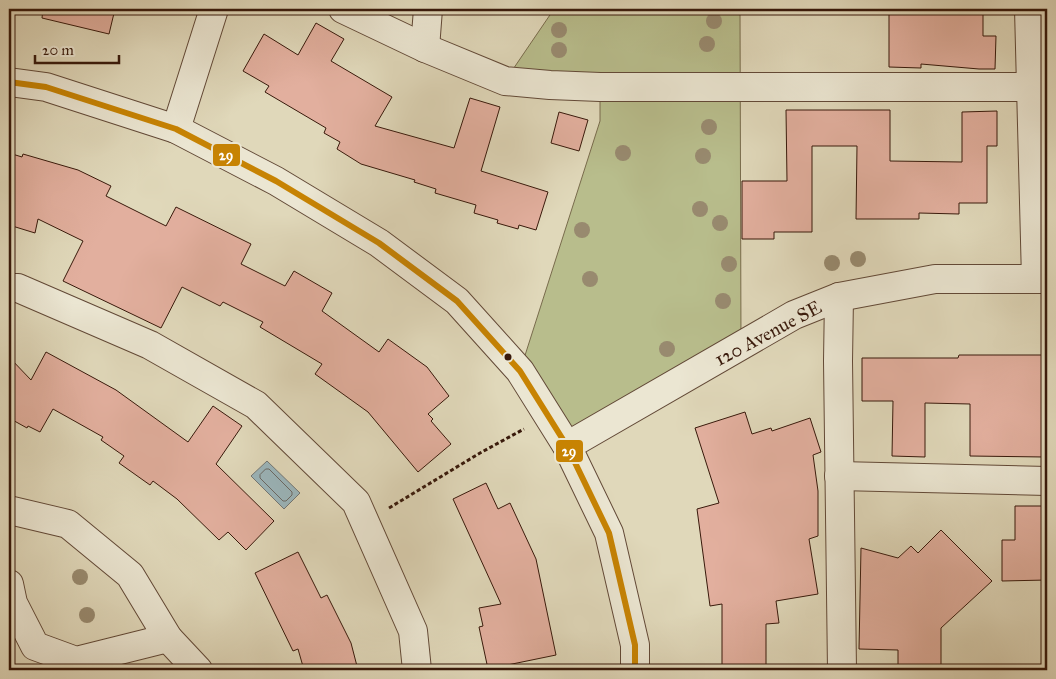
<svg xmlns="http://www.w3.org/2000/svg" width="1056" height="679" viewBox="0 0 1056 679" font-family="'IM FELL Great Primer',serif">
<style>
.green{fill:#b8bd8c;stroke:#786b4c}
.water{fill:#9bb6bc;stroke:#737775}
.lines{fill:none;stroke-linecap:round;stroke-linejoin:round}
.shore{stroke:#6a6864;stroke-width:1}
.building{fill:#e2af9e;stroke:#38190b}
.minor-casing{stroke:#624937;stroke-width:30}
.path{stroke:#38190b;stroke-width:3;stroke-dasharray:4 2.5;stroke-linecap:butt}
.minor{stroke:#ebe6d2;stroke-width:28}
.bus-1-casing{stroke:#ebe6d2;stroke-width:10}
.bus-1{stroke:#c78303;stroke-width:6}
.tree{fill:#988a6f}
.bus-dot{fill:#38190b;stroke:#ebe6d2;stroke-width:2}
.labels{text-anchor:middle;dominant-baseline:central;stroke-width:4.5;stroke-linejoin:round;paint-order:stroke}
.street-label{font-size:19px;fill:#38190b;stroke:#ebe6d2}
.line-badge{stroke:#ebe6d2;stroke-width:2}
.badge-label{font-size:14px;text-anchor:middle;font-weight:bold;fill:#fff}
</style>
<rect width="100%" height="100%" fill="#e0d8ba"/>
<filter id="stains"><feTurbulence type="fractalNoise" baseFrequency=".004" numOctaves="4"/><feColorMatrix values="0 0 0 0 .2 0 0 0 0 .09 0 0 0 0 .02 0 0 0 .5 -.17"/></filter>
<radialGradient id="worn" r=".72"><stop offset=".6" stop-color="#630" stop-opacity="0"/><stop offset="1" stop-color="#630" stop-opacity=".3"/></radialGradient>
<!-- green -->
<polygon class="green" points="554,9 740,9 741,346 567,446 520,371 600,121 600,88 505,81"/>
<!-- water -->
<polygon class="water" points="267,461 300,493 284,509 251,476"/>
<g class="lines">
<!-- shore -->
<polygon class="shore" points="266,469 269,469 292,492 292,495 286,501 283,501 260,478 260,475"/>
</g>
<!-- building -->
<g class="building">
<polygon points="43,9 115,9 109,34 42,18"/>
<polygon points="889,9 983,9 983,36 996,36 995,69 979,69 921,64 921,68 889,67"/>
<polygon points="316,23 344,39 331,61 392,97 375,126 454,148 470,98 500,107 481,171 548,192 536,230 519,225 518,229 497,223 498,220 474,213 476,205 435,193 436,189 414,182 415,180 361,164 337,149 340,142 324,133 326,128 265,92 269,86 243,71 264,34 298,55"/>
<polygon points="786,110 890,110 890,161 962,162 962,112 997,111 997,146 987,146 987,203 959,203 959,214 919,213 919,219 856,219 857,146 812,146 812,232 774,232 774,239 742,239 742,181 787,181"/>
<polygon points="559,112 588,120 579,151 551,143"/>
<polygon points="9,153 22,157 23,154 78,170 111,186 106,196 166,226 176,207 251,244 241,264 285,286 294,271 332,293 322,311 379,352 388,339 427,367 449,396 428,414 433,419 431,421 451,444 418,472 368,412 315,374 322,364 260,327 263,322 223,302 220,306 182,287 161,328 63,281 83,241 38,219 35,233 9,225"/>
<polygon points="46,352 116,390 188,442 213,406 242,426 216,464 274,521 246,550 228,532 219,540 177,499 153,481 150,485 119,463 124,456 101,440 103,437 53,409 40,432 28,426 27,428 9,418 9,357 31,380"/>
<polygon points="959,355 1047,355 1047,408 1044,408 1044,457 970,456 970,404 925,403 925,457 892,456 893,401 862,401 862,358 958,358"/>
<polygon points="745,412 752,434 771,428 772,431 810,418 821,452 813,455 818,491 818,536 809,539 818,594 776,601 779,623 766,624 766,670 722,670 722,604 710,606 697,509 719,503 695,428"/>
<polygon points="486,483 498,509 510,503 536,559 556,655 488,669 479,627 483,626 479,608 501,604 453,499"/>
<polygon points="1015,506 1047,506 1047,580 1002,581 1002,540 1015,540"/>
<polygon points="941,530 992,581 941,628 941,670 898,670 898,650 859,649 861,548 898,558 911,546 918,553"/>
<polygon points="298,552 321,598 327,595 351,643 358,670 304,670 298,649 293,651 255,573"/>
</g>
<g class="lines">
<!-- minor casing -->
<g class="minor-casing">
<g id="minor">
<polyline points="343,9 425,48 505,81 550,85 600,87 1047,87"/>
<polyline points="1029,9 1036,279"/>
<polyline points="425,48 428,9"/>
<polyline points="9,82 46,87 176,129 276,181 379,243 457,301 520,371 567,446 609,533 635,645 635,670"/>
<polyline points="176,129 214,9"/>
<polyline points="9,288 18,288 150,345 256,405 356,502 413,631 417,670"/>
<polyline points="839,297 838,361 842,670"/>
<polyline points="567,446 794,315 839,297 935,279 1047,279"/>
<polyline points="839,476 1047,481"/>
<polyline points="9,510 68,524 130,575 168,638 198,670"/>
<polyline points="9,584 13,603 35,646 76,661 168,638"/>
</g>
</g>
<!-- path -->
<polyline class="path" points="389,508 480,453 524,429"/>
<!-- minor -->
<use href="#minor" class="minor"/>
<!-- bus-1 casing -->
<g class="bus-1-casing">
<polyline id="bus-1" points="9,82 46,87 176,129 276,181 379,243 457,301 520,371 567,446 609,533 635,645 635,670"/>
</g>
<!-- bus-1 -->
<use href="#bus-1" class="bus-1"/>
</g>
<!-- trees -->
<g class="tree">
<circle cx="714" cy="21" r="8"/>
<circle cx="559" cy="30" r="8"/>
<circle cx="707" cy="44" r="8"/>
<circle cx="559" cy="50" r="8"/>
<circle cx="709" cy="127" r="8"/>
<circle cx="623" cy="153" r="8"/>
<circle cx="703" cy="156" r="8"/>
<circle cx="700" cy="209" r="8"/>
<circle cx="720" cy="223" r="8"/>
<circle cx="582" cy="230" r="8"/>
<circle cx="858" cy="259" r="8"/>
<circle cx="832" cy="263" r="8"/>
<circle cx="729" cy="264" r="8"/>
<circle cx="590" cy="279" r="8"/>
<circle cx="723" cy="301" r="8"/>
<circle cx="667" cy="349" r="8"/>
<circle cx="80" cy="577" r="8"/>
<circle cx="87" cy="615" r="8"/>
</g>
<!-- markers -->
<circle class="bus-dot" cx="508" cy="357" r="4.5"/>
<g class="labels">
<!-- street labels -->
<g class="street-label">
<text transform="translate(768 333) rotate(-28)">120 Avenue SE</text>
</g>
</g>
<g class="line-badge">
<rect x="212" y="143" width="29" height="24" rx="5" fill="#c78303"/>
<rect x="555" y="439" width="29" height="24" rx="5" fill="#c78303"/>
</g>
<g class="badge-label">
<text x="226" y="160">29</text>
<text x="569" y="456">29</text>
</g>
<!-- margin -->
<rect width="1056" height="679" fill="none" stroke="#e0d8ba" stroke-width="30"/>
<rect x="10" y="10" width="1036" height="659" fill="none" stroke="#38190b" stroke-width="2.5"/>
<rect x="15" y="15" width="1026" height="649" fill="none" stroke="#38190b"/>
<!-- scale -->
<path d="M35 55v8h84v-8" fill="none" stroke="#38190b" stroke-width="2.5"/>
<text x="42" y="55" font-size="15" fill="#38190b" stroke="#ebe6d2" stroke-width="4" paint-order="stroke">20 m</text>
<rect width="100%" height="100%" filter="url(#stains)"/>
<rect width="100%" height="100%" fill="url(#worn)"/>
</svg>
